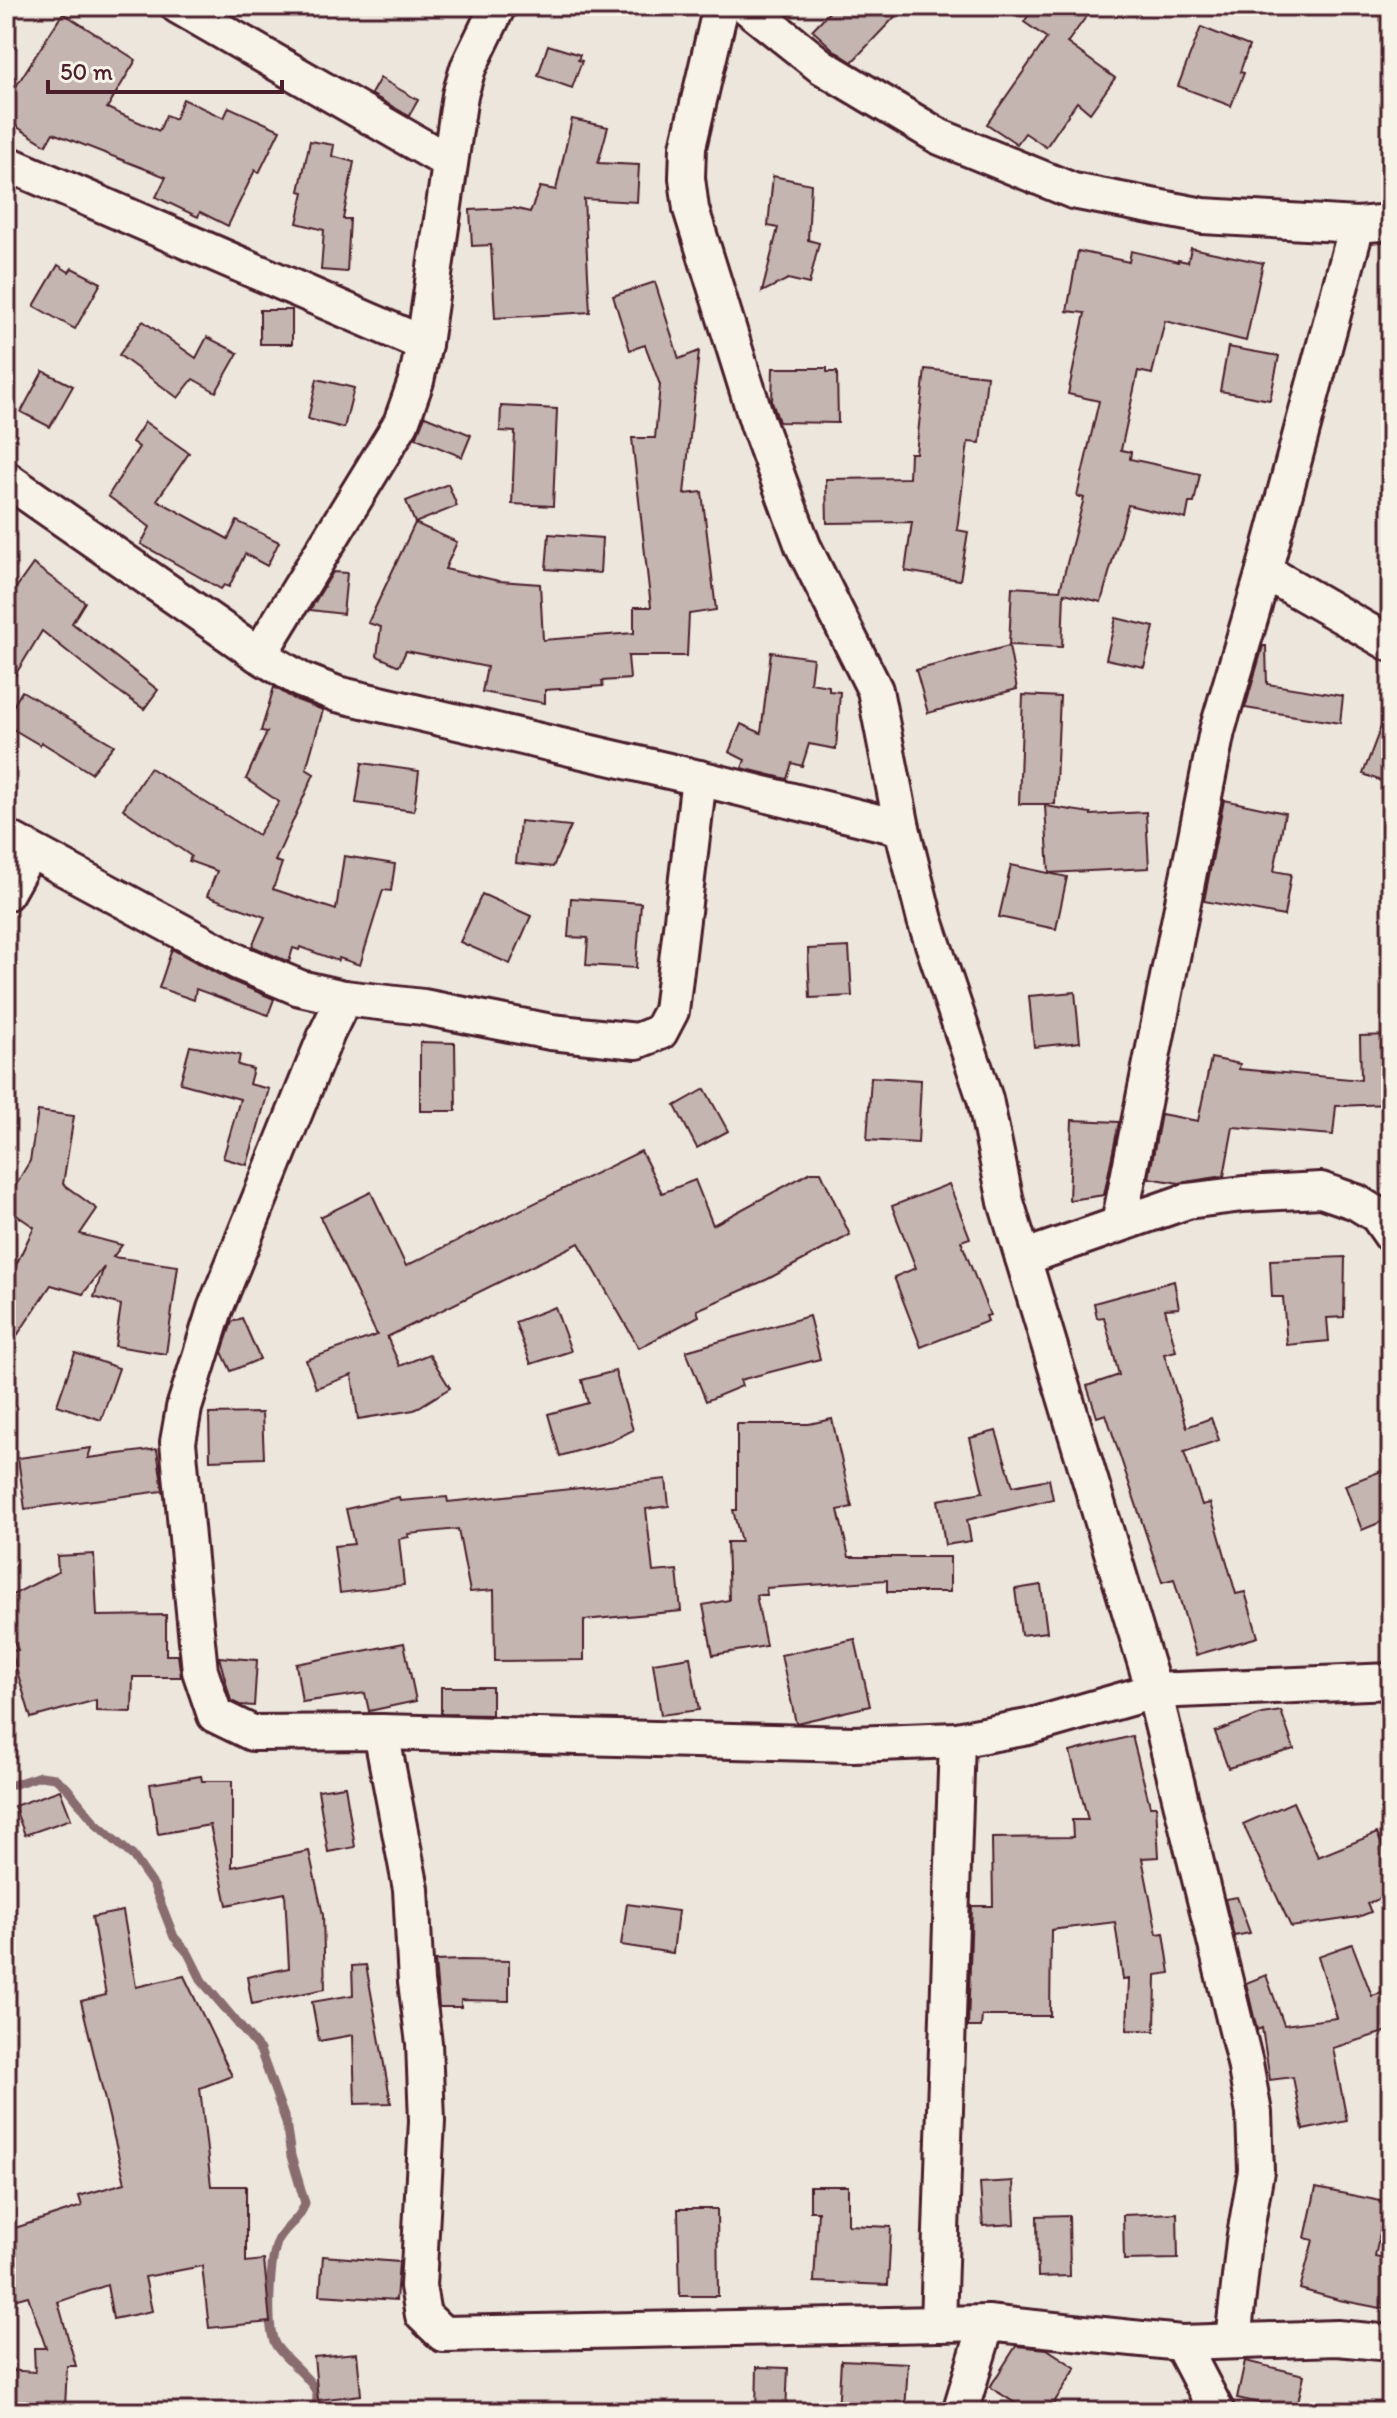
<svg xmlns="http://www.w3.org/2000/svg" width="1397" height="2418" viewBox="0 0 1397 2418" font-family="Itim,sans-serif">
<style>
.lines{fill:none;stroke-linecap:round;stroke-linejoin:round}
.stream{stroke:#896c6f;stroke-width:9}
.building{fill:#c4b5b0;stroke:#4a1f2b;stroke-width:2}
.minor-casing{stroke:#4a1f2b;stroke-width:40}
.minor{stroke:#f7f3e8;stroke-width:34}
</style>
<rect width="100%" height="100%" fill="#ece6dd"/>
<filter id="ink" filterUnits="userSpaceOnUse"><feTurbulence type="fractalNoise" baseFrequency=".0125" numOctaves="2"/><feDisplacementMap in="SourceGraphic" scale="16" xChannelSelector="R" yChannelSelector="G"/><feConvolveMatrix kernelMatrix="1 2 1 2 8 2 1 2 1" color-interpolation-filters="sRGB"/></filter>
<g filter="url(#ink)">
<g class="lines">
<!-- stream -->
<path class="stream" d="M6,1787L40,1776L55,1778L67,1788L97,1825L133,1856L154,1886L174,1937L188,1953L202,1981L260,2050L286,2122L291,2156L305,2203C300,2221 283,2227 277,2243C270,2263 265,2332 277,2347C288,2362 305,2373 315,2389L317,2396L316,2412"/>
</g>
<!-- building -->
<g class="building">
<polygon points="835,6 905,6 852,62 835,51 812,30"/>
<polygon points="1035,6 1094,6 1067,43 1115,78 1090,113 1077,102 1046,147 1025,133 1017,144 987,124 1047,38 1024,22"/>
<polygon points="63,13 136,60 107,108 159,131 166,115 175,119 183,99 224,118 229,107 280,130 259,173 255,170 228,226 200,212 198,217 156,197 166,177 53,133 46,145 6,120 6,102"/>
<polygon points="1201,27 1249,46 1240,72 1244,73 1231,106 1178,86"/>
<polygon points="548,45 580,55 578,60 582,61 572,88 538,76"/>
<polygon points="380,78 418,100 409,116 371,94"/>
<polygon points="572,119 608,127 598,163 639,165 637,202 584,199 590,312 495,318 491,245 472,246 470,210 513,208 530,212 540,187 556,190"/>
<polygon points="310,141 334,145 332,156 354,162 343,219 350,219 347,272 321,270 324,230 297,223 304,192 299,191"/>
<polygon points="773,176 811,184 808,240 819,243 809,284 788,279 762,292 778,228 768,226"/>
<polygon points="1191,248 1263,263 1246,341 1165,321 1152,374 1138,371 1121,450 1131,452 1130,459 1200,474 1194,503 1189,503 1186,519 1128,505 1101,602 1064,593 1062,647 1009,645 1012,587 1060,590 1084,498 1077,496 1099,401 1068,394 1085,313 1067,311 1078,251 1129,262 1131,251 1178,262 1178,260 1188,262"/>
<polygon points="58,265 69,272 72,268 101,283 75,329 34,306"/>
<polygon points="655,282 679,359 699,351 684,494 702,492 716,610 689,614 687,656 628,656 630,679 602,681 603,686 545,690 545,703 482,692 487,667 406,651 399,666 377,656 381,627 368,623 415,523 457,542 445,569 499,581 540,584 543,640 634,633 634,607 651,607 632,438 655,438 660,385 645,345 630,350 613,296"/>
<rect x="260" y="310" width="32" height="34"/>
<polygon points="143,321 196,358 207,337 238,353 216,392 193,379 178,398 119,355"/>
<polygon points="1228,347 1279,356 1270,400 1220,391"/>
<polygon points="773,368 827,368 827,372 837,372 838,423 779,422 772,402"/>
<polygon points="925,369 987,376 980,443 968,442 957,530 968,532 960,580 905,571 912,522 827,523 826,479 909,478 910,453 916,453"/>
<polygon points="43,371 73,386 50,427 21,412"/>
<polygon points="317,379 354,388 344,428 308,419"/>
<polygon points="501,406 557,409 553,506 512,504 515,432 500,431"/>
<polygon points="425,416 471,435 462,457 416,438"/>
<polygon points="145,422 189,453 157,500 228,539 237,521 279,542 267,566 245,554 229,587 224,585 221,589 141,544 150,527 108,496 139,447 132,442"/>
<polygon points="448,484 457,506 415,523 406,501"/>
<polygon points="549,534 602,538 600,573 546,569"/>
<polygon points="33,564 85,602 72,623 158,690 144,709 107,683 42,631 6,690 6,602"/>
<polygon points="333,572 347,573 343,614 310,610"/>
<polygon points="1116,618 1154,627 1144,667 1106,659"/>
<polygon points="1009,646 1017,689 928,713 916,670"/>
<polygon points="1263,646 1266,646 1267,684 1343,696 1340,723 1245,708"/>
<polygon points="771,652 813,658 810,683 829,686 829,691 840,692 836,749 809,744 802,766 792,763 787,779 742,768 745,760 729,752 741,724 761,733"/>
<polygon points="274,687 294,699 323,710 306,769 314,774 275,861 282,863 273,889 336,910 344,856 395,864 391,891 383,890 360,965 339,958 338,961 300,947 299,950 293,948 289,962 252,946 265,917 207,896 217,871 189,861 191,856 123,809 150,768 258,835 279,802 246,779 267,732 261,731"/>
<polygon points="22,691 114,745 91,773 41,742 40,745 6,725 6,718"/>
<polygon points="1023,695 1060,697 1055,804 1019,804"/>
<polygon points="1389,706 1391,707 1391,785 1363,774"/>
<polygon points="362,763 419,771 414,811 356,803"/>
<polygon points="1224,800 1285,813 1274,871 1291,874 1284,916 1204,901"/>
<polygon points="1045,806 1091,813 1091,815 1146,812 1149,868 1049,873"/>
<polygon points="520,821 571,826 553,867 516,863"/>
<polygon points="1011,865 1067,877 1056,929 999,917"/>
<polygon points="482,894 531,916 510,964 460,942"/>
<polygon points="571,898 641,903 636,968 586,965 588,938 568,937"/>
<polygon points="849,947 852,996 810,998 808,949"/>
<polygon points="172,949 229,980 274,999 268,1015 196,989 194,1000 159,988"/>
<polygon points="1075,992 1080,1042 1034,1047 1029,996"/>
<polygon points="1391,1035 1391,1104 1336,1106 1333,1135 1233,1127 1224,1176 1179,1183 1149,1178 1161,1114 1198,1121 1211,1058 1240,1064 1239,1069 1361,1080 1360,1036"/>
<polygon points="420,1042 455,1043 456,1111 420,1111"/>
<polygon points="190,1046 240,1055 238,1065 253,1069 249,1084 269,1089 247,1165 223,1158 240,1099 180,1083"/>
<polygon points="871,1077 921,1080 918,1143 867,1140"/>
<polygon points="705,1089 728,1131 697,1148 675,1106"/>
<polygon points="38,1111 74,1116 63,1184 97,1209 80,1234 122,1245 113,1257 178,1266 166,1354 115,1346 121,1305 94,1297 104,1267 83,1294 51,1285 6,1352 6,1286 34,1227 6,1208 6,1201 30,1161"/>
<polygon points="1072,1120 1119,1122 1104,1195 1069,1200"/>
<polygon points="641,1151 662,1193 695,1180 713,1225 811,1172 821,1172 850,1235 768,1279 697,1310 699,1316 639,1348 579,1243 387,1337 400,1366 429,1354 450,1388 414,1410 358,1419 352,1375 316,1388 306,1360 377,1335 320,1217 371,1192 406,1266"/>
<polygon points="949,1184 970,1238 961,1241 990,1315 986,1316 988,1321 921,1347 894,1277 916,1268 892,1206"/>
<polygon points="1345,1257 1344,1317 1327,1318 1329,1341 1287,1345 1283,1297 1272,1297 1270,1260"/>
<polygon points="1174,1281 1179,1308 1165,1309 1176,1351 1164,1354 1187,1427 1211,1418 1219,1440 1184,1452 1202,1505 1210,1503 1236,1594 1245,1592 1258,1637 1196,1655 1174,1579 1162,1582 1106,1414 1097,1417 1087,1386 1119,1375 1104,1317 1097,1318 1094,1303"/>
<polygon points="555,1307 571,1351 531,1364 515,1322"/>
<polygon points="809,1316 820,1359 740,1380 742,1386 706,1401 686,1351"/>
<polygon points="242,1318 260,1359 231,1371 222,1352 232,1322"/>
<polygon points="75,1353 119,1368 101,1420 57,1405"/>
<polygon points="615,1371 633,1430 611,1441 560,1456 548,1414 588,1403 582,1380"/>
<polygon points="262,1413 264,1458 210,1460 209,1414"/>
<polygon points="832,1419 852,1507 838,1510 849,1557 950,1557 950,1592 887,1592 887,1580 766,1588 767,1595 756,1595 766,1646 713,1655 703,1605 729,1600 727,1542 741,1542 733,1510 737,1510 737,1424 809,1424"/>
<polygon points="996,1431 1013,1486 1049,1479 1053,1499 967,1520 971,1541 945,1545 938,1500 983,1492 970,1438"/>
<polygon points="91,1448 88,1458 157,1449 163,1491 25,1509 18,1458"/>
<polygon points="1384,1470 1391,1487 1391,1518 1362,1530 1345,1485"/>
<polygon points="666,1479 669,1506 646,1509 653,1572 677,1570 681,1611 584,1620 584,1660 495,1661 494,1590 470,1592 458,1529 408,1534 409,1537 399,1539 404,1585 340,1593 334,1546 354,1544 346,1509 399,1497 400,1501 447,1497 448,1502"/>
<polygon points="94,1554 97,1616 166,1615 166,1655 178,1655 181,1677 133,1677 132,1712 96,1711 96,1700 31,1718 11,1651 18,1650 6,1626 6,1598 58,1572 57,1556"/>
<polygon points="1041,1585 1047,1632 1021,1635 1015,1589"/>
<polygon points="855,1639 870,1706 796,1723 781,1655"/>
<polygon points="404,1643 416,1701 369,1711 365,1693 302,1702 296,1664"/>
<polygon points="219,1657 257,1660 254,1706 240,1705 231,1701"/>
<polygon points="690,1657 699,1710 661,1715 653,1663"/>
<polygon points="441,1687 492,1687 492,1715 441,1714"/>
<polygon points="1281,1711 1294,1749 1228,1768 1215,1732 1262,1714"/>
<polygon points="1132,1736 1150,1806 1156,1806 1159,1857 1142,1858 1157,1934 1164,1933 1170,1973 1156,1975 1155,2031 1127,2030 1129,1979 1123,1980 1115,1922 1051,1930 1050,2016 982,2016 981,2027 968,2027 972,1906 993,1906 992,1838 1073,1837 1072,1820 1088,1820 1070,1752"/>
<polygon points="201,1776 202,1781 232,1781 232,1867 309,1851 323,1915 325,1989 252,2004 247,1977 289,1968 285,1893 227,1905 210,1825 158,1834 150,1784"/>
<polygon points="345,1786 355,1847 328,1852 318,1790"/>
<polygon points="60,1790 71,1819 25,1835 14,1806"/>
<polygon points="1293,1802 1318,1857 1377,1833 1391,1866 1391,1894 1367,1904 1371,1912 1358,1917 1291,1927 1243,1824"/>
<polygon points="1237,1897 1250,1933 1234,1936 1225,1899"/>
<polygon points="627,1904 678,1911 673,1953 621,1945"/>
<polygon points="123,1911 136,1987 184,1976 232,2076 200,2088 211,2186 246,2186 246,2262 264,2260 270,2322 209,2328 202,2266 145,2277 152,2311 113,2319 107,2285 58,2302 76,2366 67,2366 65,2408 48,2408 48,2412 6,2412 6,2370 35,2372 34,2348 46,2348 28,2296 6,2302 6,2231 82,2206 79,2196 125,2183 81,2001 106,1995 92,1917"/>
<polygon points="1352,1944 1372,1996 1391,1990 1391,2030 1333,2048 1347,2121 1303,2130 1293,2077 1270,2080 1262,2028 1257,2030 1246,1983 1266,1975 1284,2025 1337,2018 1318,1956"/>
<polygon points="462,1960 509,1961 509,2001 461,2000 461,2007 439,2007 435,1961"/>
<polygon points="366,1965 378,2031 391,2103 355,2104 353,2035 319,2041 312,2002 353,1995 352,1966"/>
<polygon points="1013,2181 1015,2224 983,2226 980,2183"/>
<polygon points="810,2186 848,2186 848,2225 891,2227 888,2285 814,2282 818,2211 810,2211"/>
<polygon points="1316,2188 1386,2202 1375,2257 1388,2260 1386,2266 1391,2267 1391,2310 1339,2300 1300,2289 1313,2240 1305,2238"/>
<polygon points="678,2209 717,2209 718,2296 680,2296"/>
<polygon points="1177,2213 1178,2259 1124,2260 1123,2215"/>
<polygon points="1069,2215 1070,2276 1038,2277 1037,2216"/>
<polygon points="323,2256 399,2262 396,2300 320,2295"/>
<polygon points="1016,2346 1047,2349 1076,2368 1048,2412 1029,2412 990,2387"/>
<polygon points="357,2353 361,2395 318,2400 314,2357"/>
<polygon points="841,2360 908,2363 905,2412 838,2412"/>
<polygon points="1245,2361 1304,2375 1296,2411 1237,2398"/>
<polygon points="757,2367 788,2368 786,2412 756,2412"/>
</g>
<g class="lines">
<!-- minor casing -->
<g class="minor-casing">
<g id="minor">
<polyline points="178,6 449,162"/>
<polyline points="721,6 688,147 687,178 691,209 758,424 803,546 875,690 902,828 925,920 985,1099 1006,1202 1154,1691 1245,2063 1254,2113 1256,2171 1244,2241 1233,2341"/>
<polyline points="746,6 821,66 940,137 1073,191 1203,216 1357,225 1391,222"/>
<polyline points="6,163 424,344"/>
<polyline points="6,479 259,655 301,680 337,694 699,778"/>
<polyline points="1264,571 1391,644"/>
<polyline points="259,655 401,423 416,381 424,344 460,95 468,68 498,6"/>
<polyline points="6,837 238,962 300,988 344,998 423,1007 551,1032 637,1041 660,1032 671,1011 699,778 902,828"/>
<polyline points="6,893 29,852"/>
<polyline points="344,998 327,1033 215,1309 184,1408 178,1442 192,1591 200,1671 215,1715 252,1733 381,1732 853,1744 957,1740 1028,1727 1154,1691 1391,1681"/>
<polyline points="1119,1224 1217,731 1264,571 1357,225"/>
<polyline points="1023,1258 1187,1201 1243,1194 1321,1190 1356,1202 1377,1215 1391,1235"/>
<polyline points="381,1732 411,1889 416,1982 424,2043 427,2121 418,2286 423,2315 443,2334 987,2323 1181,2343 1337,2338 1391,2343"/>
<polyline points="938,2324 957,1740"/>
<polyline points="1181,2343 1217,2412"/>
<polyline points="960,2412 987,2323"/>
</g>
</g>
<!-- minor -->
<use href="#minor" class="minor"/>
</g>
</g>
<!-- margin -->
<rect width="1397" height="2418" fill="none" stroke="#f7f3e8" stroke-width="32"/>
<rect x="16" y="16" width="1365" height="2386" fill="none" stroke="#4a1f2b" stroke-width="3" filter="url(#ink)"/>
<!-- scale -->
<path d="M48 80v12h234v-12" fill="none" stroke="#4a1f2b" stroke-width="4"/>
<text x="60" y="80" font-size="24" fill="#4a1f2b" stroke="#f7f3e8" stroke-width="6" paint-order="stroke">50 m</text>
</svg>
